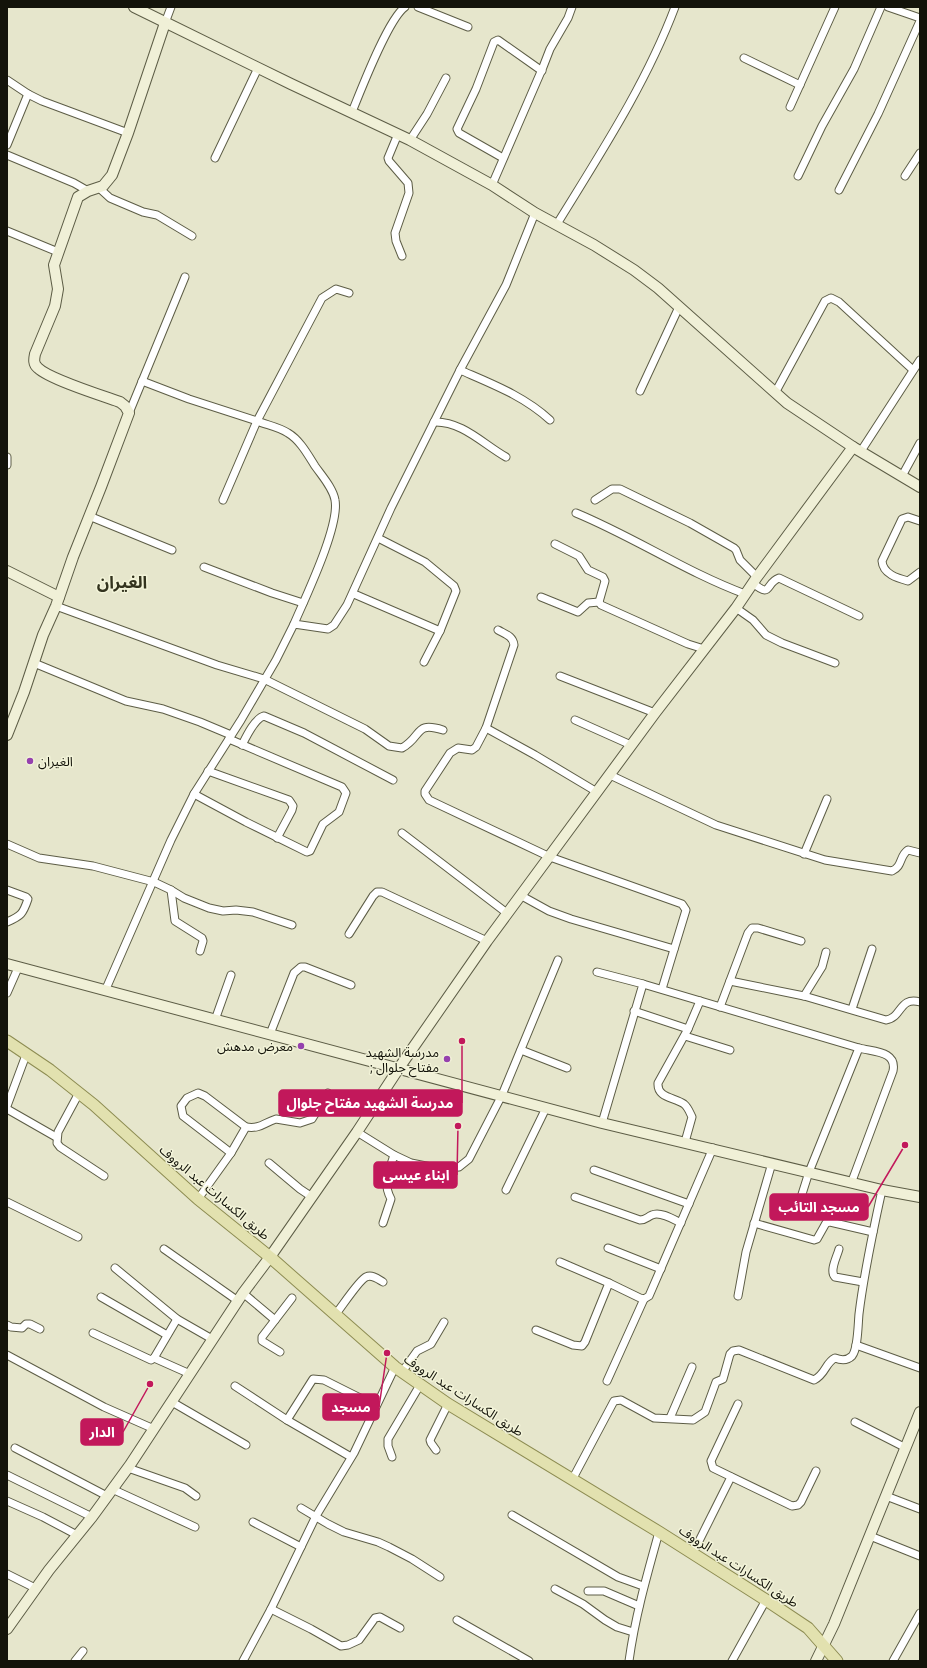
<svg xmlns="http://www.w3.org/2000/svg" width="927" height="1668" viewBox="0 0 927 1668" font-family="Ubuntu,'Noto Sans Arabic',sans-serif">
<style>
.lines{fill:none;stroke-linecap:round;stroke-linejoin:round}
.street-casing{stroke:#5d5d46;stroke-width:9}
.secondary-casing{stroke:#5d5d46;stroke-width:12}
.primary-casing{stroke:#8d8c52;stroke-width:13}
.street{stroke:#fff;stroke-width:7}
.secondary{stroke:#f0f0d7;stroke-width:10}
.primary{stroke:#e2e1af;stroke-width:11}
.poi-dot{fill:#9541ae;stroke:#f3f4d9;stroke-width:1.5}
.labels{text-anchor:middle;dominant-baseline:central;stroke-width:3;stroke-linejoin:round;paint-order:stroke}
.poi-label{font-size:13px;fill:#13130a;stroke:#f3f4d9;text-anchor:end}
.street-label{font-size:13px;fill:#13130a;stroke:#f3f4d9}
.district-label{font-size:17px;font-weight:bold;fill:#33331e;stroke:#f3f4d9}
.leader{fill:none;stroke:#c2185b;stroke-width:1.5}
.callout-dot{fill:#c2185b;stroke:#f3f4d9;stroke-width:1.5}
.callout{fill:#c2185b;stroke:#c2185b;stroke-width:1.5}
.callout-label{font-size:14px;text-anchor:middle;font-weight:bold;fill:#fff}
</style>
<rect width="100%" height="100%" fill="#e6e6cc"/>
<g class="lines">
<!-- street casing -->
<g class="street-casing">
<g id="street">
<polyline points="418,7 468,27"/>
<polyline points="888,7 920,18"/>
<polyline points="165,23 171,7"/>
<polyline points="744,58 800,85"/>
<polyline points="7,80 28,94 42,101 128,133"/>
<polyline points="790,107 835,7"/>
<path d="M352,112C361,90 388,19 405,7"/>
<polyline points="398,134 388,158 389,161 408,183 409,193 395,233 396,241 402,256"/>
<polyline points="410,140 427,114 446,78"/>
<polyline points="7,145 28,94"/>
<polyline points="7,155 74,183 88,191"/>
<polyline points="215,158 258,68"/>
<polyline points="503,158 459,133 457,129 476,89 494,42 498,40 542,71"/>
<polyline points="798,176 822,126 854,69 881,7"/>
<polyline points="905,176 920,153"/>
<polyline points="492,185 543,67 550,49 568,18 572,7"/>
<polyline points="98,187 110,198 143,212 157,215 192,236"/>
<polyline points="839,190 878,114 920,21"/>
<path d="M557,224C600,154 646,84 675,7"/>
<polyline points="7,231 58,252"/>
<path d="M460,370C492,384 524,396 550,420"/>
<polyline points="142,381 189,399 257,421 322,298 336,289 349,293"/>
<polyline points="640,391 679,307"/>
<polyline points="775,393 825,301 831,298 839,302 913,370"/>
<polyline points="129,413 185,277"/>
<path d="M434,422C462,421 483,444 506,457"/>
<polyline points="861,451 920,360"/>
<polyline points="7,457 7,465"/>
<polyline points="902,476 920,443"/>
<path d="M223,500L257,421C267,425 279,427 288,433C300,440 308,455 315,466C322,476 333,488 335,500C340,526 305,598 294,624"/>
<polyline points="595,500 612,489 620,489 690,523 734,548 736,550 740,560 757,577"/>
<path d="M576,513C634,537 686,572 745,594"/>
<polyline points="89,516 172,550"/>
<path d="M920,521L908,517L902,519L882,561C883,574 897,578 908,581L920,572"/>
<polyline points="378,538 425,562 454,586 456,591 440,631 424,662"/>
<polyline points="555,544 579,556 588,570 603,577 605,581 599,602 601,605 688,644 704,649"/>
<polyline points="204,567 272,593 303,603"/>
<path d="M753,583C772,599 765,583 779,578L859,616"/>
<polyline points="354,594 440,631"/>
<polyline points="541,597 578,612 588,603 599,602"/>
<path d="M56,606L217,665L264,679L365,729L389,746L402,748C423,736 414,721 443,730"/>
<polyline points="736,608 753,620 766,635 782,643 835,663"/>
<path d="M498,630C505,634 513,636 514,645L486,728L476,747L472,750L458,748L450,753L425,791V794L429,800L550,857L682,904L686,910L662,989"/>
<polyline points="34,663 126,701 163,709 200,722 231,735"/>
<polyline points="560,676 655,713"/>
<polyline points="575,720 631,745"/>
<polyline points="486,728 535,755 597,792"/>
<path d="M242,745C246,737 255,718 264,716L304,733L393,780"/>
<polyline points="208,771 289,800 293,806 292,810 277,838"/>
<path d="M610,775L716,825L825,860L892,871C903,866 899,856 908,850L920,853"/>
<polyline points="194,794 246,822 307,852 310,851 323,824 339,812 346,793 342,787 229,739"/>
<polyline points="402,833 508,914"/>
<polyline points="7,844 39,858 93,866 154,882 171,890 184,898 209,908 223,911 236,910 253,912 292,925"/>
<polyline points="804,854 827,799"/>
<path d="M7,890L26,897L28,899C23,914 21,916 7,922"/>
<polyline points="171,890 175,921 202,938 203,941 200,951"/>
<polyline points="520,895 549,911 571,919 674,949"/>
<polyline points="349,934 373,896 377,892 382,892 487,941"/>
<polyline points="597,972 643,984 602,1123"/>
<path d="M730,981L804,996L886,1020C902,1018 899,996 920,1002"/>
<path d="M643,984L859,1048C874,1052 897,1051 893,1071L852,1181"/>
<polyline points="105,991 171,840 194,794 241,720 276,660 294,624 328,629 334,625 347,605 391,508 460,370 506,285 535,213"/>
<polyline points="7,993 18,968"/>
<polyline points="804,996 822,967 826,952"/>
<polyline points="720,1007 748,933 752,928 758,928 801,941"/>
<polyline points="852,1009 872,949"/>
<polyline points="634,1011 688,1029"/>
<polyline points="215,1020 231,975"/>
<polyline points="270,1034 294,973 301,967 305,967 351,985"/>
<polyline points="685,1036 730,1050"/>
<polyline points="521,1050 567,1068"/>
<polyline points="79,1093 58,1132 57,1143 60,1147 104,1176"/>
<polyline points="7,1106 26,1055"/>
<polyline points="7,1109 56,1137"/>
<polyline points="357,1132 394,1155 411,1163 431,1167 448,1168 459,1167 469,1159 502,1095 558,960"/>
<path d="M685,1142L692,1117C690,1113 688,1107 684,1104C674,1097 657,1098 658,1083L688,1029L700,1001"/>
<polyline points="231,1153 183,1116 181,1106 187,1098 198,1093 205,1096 246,1127"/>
<polyline points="269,1163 300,1189 312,1197"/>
<polyline points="594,1170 689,1204"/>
<polyline points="506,1190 546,1108"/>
<path d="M575,1197L640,1220C646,1220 647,1217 652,1215C660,1211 673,1219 681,1223"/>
<path d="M198,1199L231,1153L246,1127C261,1129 263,1123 276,1119L300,1123L312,1119L328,1093"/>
<polyline points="7,1202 78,1237"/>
<polyline points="797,1210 809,1172 859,1048"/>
<path d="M383,1223L391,1199C382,1182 389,1172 394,1155"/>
<polyline points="754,1223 814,1240 817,1239 826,1223 830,1222 873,1232"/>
<polyline points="608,1248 661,1269"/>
<polyline points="164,1249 238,1301"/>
<path d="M839,1249C837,1257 829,1271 835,1277L863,1282"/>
<polyline points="560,1262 609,1283"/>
<polyline points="115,1268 177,1319 212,1339"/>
<polyline points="243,1293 275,1320"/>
<polyline points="738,1296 746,1252 772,1163"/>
<polyline points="101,1297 167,1335"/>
<path d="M335,1315C341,1308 359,1280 366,1277C372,1274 378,1279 383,1282"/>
<polyline points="7,1325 11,1327 22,1328 26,1324 30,1324 40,1329"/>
<polyline points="536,1330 573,1345 582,1346 585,1342 609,1283 640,1298 644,1299 649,1296 713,1148"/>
<polyline points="93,1333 151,1360 154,1358 177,1319"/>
<polyline points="856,1345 920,1368"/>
<polyline points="280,1352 262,1341 262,1337 292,1298"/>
<polyline points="7,1355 104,1407 154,1429"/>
<polyline points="154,1358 190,1374"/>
<polyline points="402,1372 417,1351 431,1344 444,1322"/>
<polyline points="607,1381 644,1299"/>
<polyline points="235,1386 287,1420 351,1457"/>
<polyline points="172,1402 246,1445"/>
<polyline points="738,1404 711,1461 713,1468 792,1506 798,1505 801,1502 816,1471"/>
<polyline points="670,1418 692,1367"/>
<polyline points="287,1420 313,1379 324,1380 376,1406"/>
<polyline points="855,1422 906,1448"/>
<polyline points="15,1448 107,1496"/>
<polyline points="436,1450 431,1443 430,1440 448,1404"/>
<polyline points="392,1457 388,1446 388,1439 420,1385"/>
<polyline points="128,1468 185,1488 196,1496"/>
<polyline points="7,1475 92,1517"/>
<path d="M572,1480L614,1401L621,1400L654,1418L693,1420L705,1412L716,1382L723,1379L730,1354L733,1351L739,1350L814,1380C826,1374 825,1363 835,1358C840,1360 847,1361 852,1356C858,1349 858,1324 859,1314C864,1272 873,1231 882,1190"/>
<polyline points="112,1489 195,1527"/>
<polyline points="886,1496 920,1509"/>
<polyline points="7,1501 43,1517 77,1535"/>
<polyline points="301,1508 328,1524 344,1532 378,1542 389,1547 412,1559 440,1577"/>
<polyline points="512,1515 618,1577 643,1586"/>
<polyline points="253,1522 301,1547"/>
<polyline points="870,1536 920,1556"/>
<polyline points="693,1553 731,1477"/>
<polyline points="7,1574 35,1588"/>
<polyline points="555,1589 583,1604 605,1620 617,1627 633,1632"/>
<polyline points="588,1591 604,1591 639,1606"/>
<polyline points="271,1609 311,1629 341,1646 348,1645 359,1640 375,1618 380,1617 400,1628"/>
<polyline points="457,1620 529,1661"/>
<polyline points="75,1661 83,1651"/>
<polyline points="243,1661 271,1609 316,1516 354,1453 395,1367"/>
<path d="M629,1661C635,1617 647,1575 659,1532"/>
<polyline points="732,1661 766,1600"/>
<polyline points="893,1661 920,1613"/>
</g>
</g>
<!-- secondary casing -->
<g class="secondary-casing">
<g id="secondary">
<polyline points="134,7 291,84 410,140 492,185 535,213 594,245 634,270 658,288 787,403 853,447 920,487"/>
<polyline points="7,571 59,597"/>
<path d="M7,735L24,692L43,635L56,606L73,557L101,487L129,413L125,406L120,402C103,396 49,379 38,368C33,364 34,359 35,354L55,306L58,289L54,265L78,197L88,191L103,186L112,175L128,133L165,23"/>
<polyline points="7,964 602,1123 882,1190 920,1197"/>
<polyline points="7,1629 49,1570 92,1517 130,1465 243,1293 270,1257 357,1132 399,1068 487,941 655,713 736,608 757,577 853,447"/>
<polyline points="816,1661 834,1624 920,1412"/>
</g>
</g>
<!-- primary casing -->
<g class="primary-casing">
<polyline id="primary" points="7,1041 50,1070 94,1105 198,1199 270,1257 395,1367 448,1404 659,1532 766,1600 808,1628 837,1661"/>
</g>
<!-- street -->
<use href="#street" class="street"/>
<!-- secondary -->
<use href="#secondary" class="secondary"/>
<!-- primary -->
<use href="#primary" class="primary"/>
</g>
<!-- markers -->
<g class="poi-dot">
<circle cx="30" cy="761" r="4"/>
<circle cx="301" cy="1046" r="4"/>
<circle cx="447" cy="1059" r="4"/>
</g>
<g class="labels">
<!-- poi labels -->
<g class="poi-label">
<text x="38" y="761" text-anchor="start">الغيران</text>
<text x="293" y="1046">معرض مدهش</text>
<text x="439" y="1052">مدرسة الشهيد<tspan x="439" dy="15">; مفتاح جلوال</tspan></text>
</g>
<!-- street labels -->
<g class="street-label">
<text transform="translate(215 1192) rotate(40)">طريق الكسارات عبد الرووف</text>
<text transform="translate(464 1395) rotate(33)">طريق الكسارات عبد الرووف</text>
<text transform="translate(739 1566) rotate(33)">طريق الكسارات عبد الرووف</text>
</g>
<!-- district labels -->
<g class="district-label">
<text x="122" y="581">الغيران</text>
</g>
</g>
<!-- callouts -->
<path class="leader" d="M462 1041L462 1103M458 1126L457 1175M905 1145L868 1207M387 1353L379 1407M150 1384L123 1432"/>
<g class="callout-dot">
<circle cx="462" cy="1041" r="4"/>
<circle cx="458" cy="1126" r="4"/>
<circle cx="905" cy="1145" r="4"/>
<circle cx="387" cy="1353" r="4"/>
<circle cx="150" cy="1384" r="4"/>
</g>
<g class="callout">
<rect x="279" y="1090" width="183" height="26" rx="4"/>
<rect x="374" y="1162" width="83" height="26" rx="4"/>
<rect x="770" y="1194" width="98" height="26" rx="4"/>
<rect x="323" y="1394" width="56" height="26" rx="4"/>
<rect x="81" y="1419" width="42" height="26" rx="4"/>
</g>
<g class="callout-label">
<text x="370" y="1108">مدرسة الشهيد مفتاح جلوال</text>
<text x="416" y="1180">ابناء عيسى</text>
<text x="819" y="1212">مسجد التائب</text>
<text x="351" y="1412">مسجد</text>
<text x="102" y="1437">الدار</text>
</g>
<!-- border -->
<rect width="927" height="1668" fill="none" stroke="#13130a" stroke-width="16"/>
</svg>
